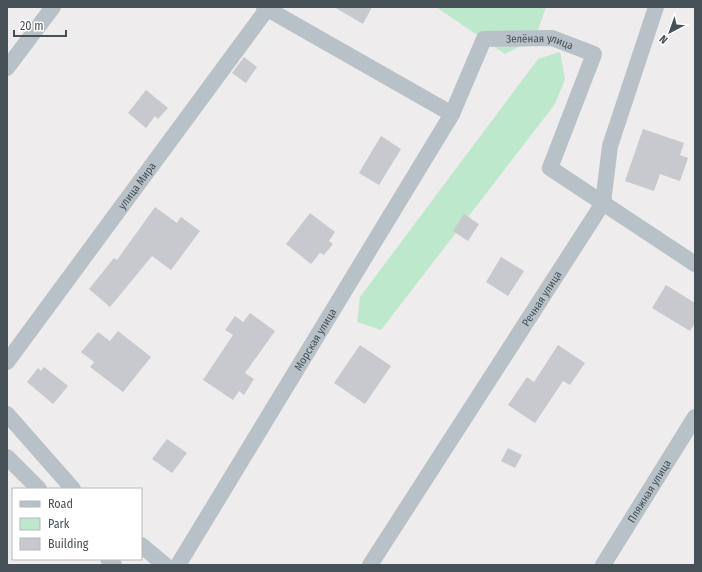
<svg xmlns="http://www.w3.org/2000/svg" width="702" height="572" viewBox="0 0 702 572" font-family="'Fira Sans Condensed',sans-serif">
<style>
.green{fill:#bee8cb}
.building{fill:#c7c9ce}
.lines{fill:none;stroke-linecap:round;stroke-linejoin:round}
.minor{stroke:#b8c1c7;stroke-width:16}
.labels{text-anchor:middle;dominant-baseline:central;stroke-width:3.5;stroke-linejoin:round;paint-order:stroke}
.street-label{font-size:11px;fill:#465057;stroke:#fff}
</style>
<rect width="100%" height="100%" fill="#eeecec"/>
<!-- green -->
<g class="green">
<polygon points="436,7 546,7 535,38 505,54"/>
<polygon points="560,52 565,79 555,104 381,330 357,322 360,297 538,59"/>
</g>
<!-- building -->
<g class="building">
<polygon points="334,7 372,7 363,24"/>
<polygon points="244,57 257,67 246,83 232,73"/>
<polygon points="146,90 168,108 158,119 155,116 146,128 128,113"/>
<polygon points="643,129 684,143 680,155 688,158 680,181 660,174 654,191 625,181"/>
<polygon points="381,136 401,149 379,185 359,173"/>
<polygon points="155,207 177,223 181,217 200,231 171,270 152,256 110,307 89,289 114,258 117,260"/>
<polygon points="310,213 335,232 329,241 333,244 324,255 320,253 311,264 286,244"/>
<polygon points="464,214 479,224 468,241 453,231"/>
<polygon points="501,257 524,271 508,296 486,282"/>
<polygon points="666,285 695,303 695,323 690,331 652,308"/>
<polygon points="250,313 275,331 245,373 254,379 244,395 239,391 233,400 203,380 233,335 225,330 235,316 243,322"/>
<polygon points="118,331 151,357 123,392 90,367 94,362 81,352 98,332 110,341"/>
<polygon points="360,345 391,366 365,404 334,383"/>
<polygon points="558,345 585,363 570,385 563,381 535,423 508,405 527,377 534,382"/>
<polygon points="44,367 68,386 53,404 27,382 38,368 41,371"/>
<polygon points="167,439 187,453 172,473 152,459"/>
<polygon points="508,448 522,455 515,468 501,461"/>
</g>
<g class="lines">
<!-- minor -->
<g class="minor">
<path id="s1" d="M264,7L452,114L484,39L552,38L594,54L550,168L695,264"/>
<polyline points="7,68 53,7"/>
<path id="s2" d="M7,362L267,9"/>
<polyline points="7,414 73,489"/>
<polyline points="7,457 39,489"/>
<polyline points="141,545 165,565"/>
<polyline points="108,559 114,565"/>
<path id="s3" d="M178,565L452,114"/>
<path id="s4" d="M370,565L603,203L610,146L656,7"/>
<path id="s5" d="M603,565L695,417"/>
</g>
</g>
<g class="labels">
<!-- street labels -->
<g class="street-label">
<text stroke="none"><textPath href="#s1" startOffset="354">Зелёная улица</textPath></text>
<text stroke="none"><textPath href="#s2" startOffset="219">улица Мира</textPath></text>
<text stroke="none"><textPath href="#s4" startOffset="317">Речная улица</textPath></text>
<text stroke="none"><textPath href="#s3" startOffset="264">Морская улица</textPath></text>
<text stroke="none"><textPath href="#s5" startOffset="87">Пляжная улица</textPath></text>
</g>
</g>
<!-- border -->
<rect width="702" height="572" fill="none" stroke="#465057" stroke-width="16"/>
<!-- legend -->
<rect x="12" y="488" width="130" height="72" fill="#ffffff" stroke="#b5b9bc"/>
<rect x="20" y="501" width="20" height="6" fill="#b8c1c7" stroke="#b5b9bc"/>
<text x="48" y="508" font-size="12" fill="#465057">Road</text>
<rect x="20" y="518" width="20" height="12" fill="#bee8cb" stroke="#b5b9bc"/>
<text x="48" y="528" font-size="12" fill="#465057">Park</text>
<rect x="20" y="538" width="20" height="12" fill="#c7c9ce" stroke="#b5b9bc"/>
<text x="48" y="548" font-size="12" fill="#465057">Building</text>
<!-- north arrow -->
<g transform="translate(670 32) rotate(221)" stroke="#ffffff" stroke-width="3" paint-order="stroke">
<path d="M0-3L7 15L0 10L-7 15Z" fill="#465057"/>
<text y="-6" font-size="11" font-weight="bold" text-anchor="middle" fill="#465057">N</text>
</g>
<!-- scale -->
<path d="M14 30v6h52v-6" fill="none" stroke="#465057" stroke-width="2"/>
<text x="20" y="30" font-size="12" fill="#465057" stroke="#ffffff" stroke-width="3" paint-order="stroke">20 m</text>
</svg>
